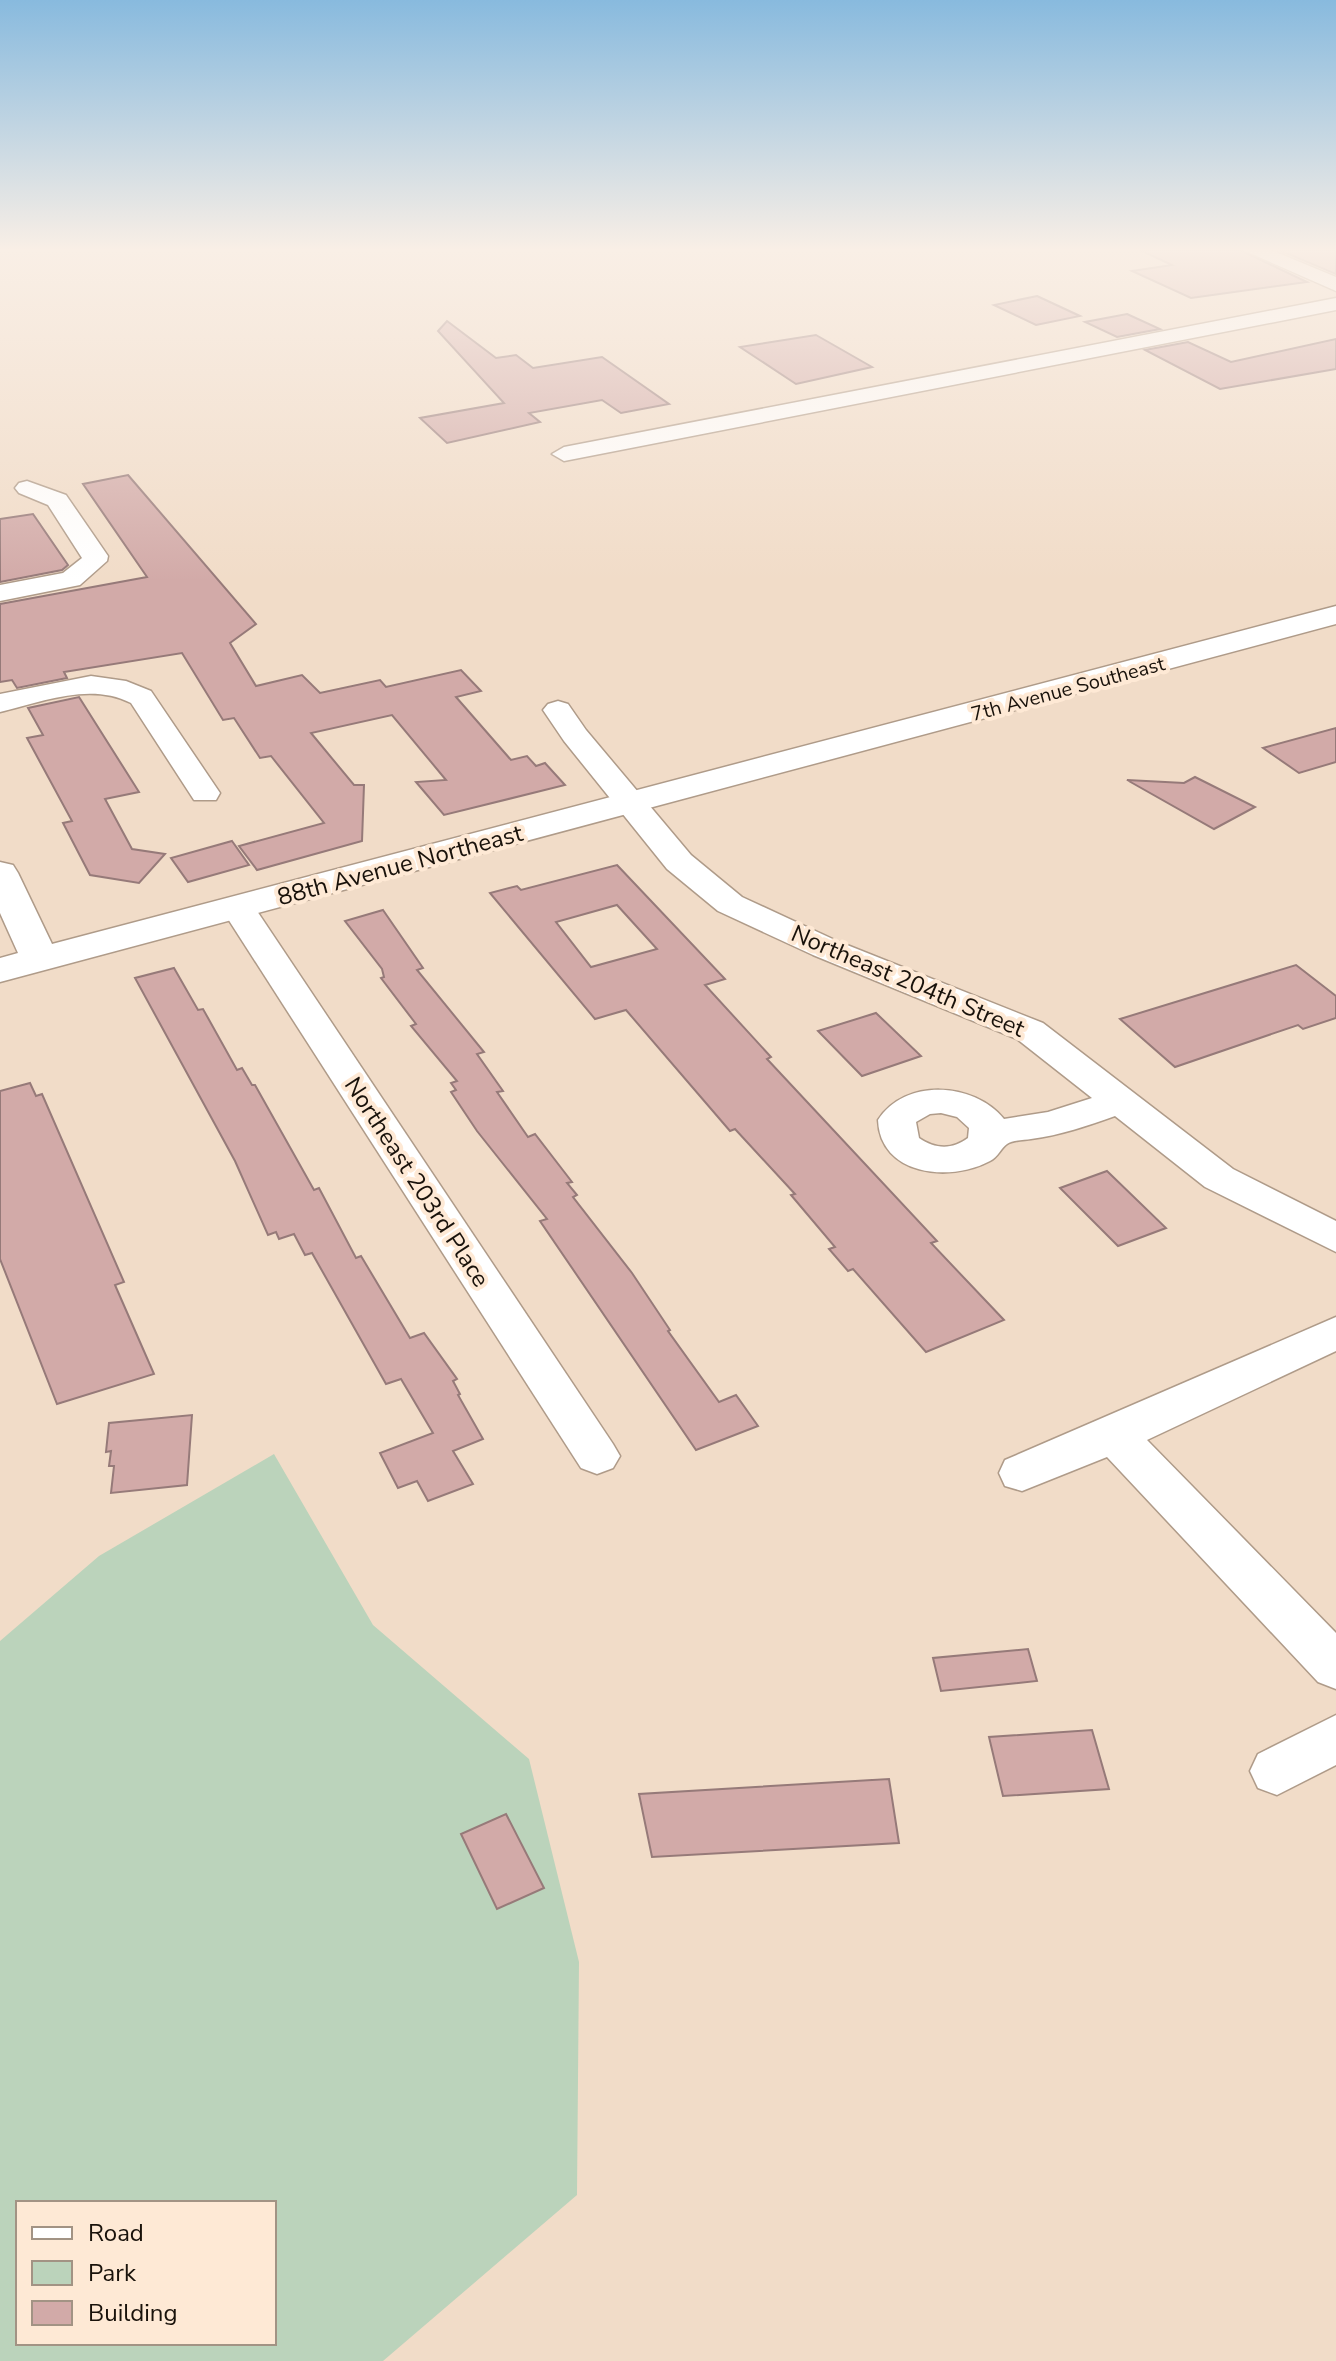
<svg xmlns="http://www.w3.org/2000/svg" width="1336" height="2361" viewBox="0 0 1336 2361" font-family="'Nunito Sans',sans-serif">
<style>
.green{fill:#bbd3bb;fill-rule:evenodd}
.building{fill:#d2aaa8;stroke:#967a79;stroke-width:2;fill-rule:evenodd}
.lines{fill:none;stroke-linecap:round;stroke-linejoin:round}
.street-casing{stroke:#af9b89;stroke-width:3}
.secondary-casing{stroke:#af9b89;stroke-width:3}
.street{fill:#fff;fill-rule:evenodd}
.secondary{fill:#fff;fill-rule:evenodd}
.labels{text-anchor:middle;dominant-baseline:central;stroke-width:8;stroke-linejoin:round;paint-order:stroke}
.far-street-label{font-size:20px;fill:#19120b;stroke:#fee9d5}
.street-label{font-size:24px;fill:#19120b;stroke:#fee9d5}
</style>
<rect width="100%" height="100%" fill="#f1dcc8"/>
<!-- green -->
<path class="green" d="M274,1454L373,1625L529,1759L579,1962L577,2195L383,2361H0V1641L99,1556ZM18,2203H274V2343H18Z"/>
<!-- building -->
<g class="building">
<polygon points="1140,250 1240,250 1307,282 1191,298 1132,271 1172,265"/>
<polygon points="1279,250 1336,250 1336,274"/>
<polygon points="1037,296 1080,316 1036,325 994,305"/>
<polygon points="1127,314 1160,329 1117,337 1085,322"/>
<polygon points="447,321 496,358 516,355 533,368 602,357 669,404 621,413 602,400 529,413 540,422 447,443 420,418 504,403 438,331"/>
<polygon points="816,335 872,367 796,384 740,347"/>
<polygon points="1336,339 1336,369 1220,389 1145,350 1188,342 1231,362"/>
<polygon points="128,475 256,624 230,643 256,686 302,675 320,693 380,680 386,687 461,670 481,691 456,697 511,760 527,756 536,766 545,763 565,785 444,815 416,782 446,780 392,715 311,733 354,785 364,785 362,841 257,870 239,846 324,823 271,756 260,758 234,718 223,720 182,653 64,672 67,678 17,688 12,680 0,682 0,604 147,577 83,484"/>
<polygon points="33,514 68,565 62,570 0,582 0,519"/>
<polygon points="79,697 139,792 105,799 132,849 165,854 139,883 90,875 63,823 72,821 27,738 43,735 28,708"/>
<polygon points="1336,728 1336,762 1299,773 1263,748"/>
<polygon points="1195,777 1255,807 1214,829 1127,780 1184,783"/>
<polygon points="232,841 249,865 188,882 171,858"/>
<path d="M617,865L725,979L705,985L771,1057L767,1059L937,1241L931,1243L1004,1320L926,1352L853,1269L848,1271L829,1249L835,1247L791,1195L795,1194L735,1129L730,1131L626,1010L595,1019L490,893L517,886L521,890ZM617,905L657,949L591,967L556,922Z"/>
<polygon points="383,910 423,968 417,970 484,1052 477,1054 503,1091 497,1092 528,1137 535,1134 572,1182 567,1183 577,1195 573,1197 632,1273 670,1330 668,1331 719,1402 736,1395 758,1426 696,1450 540,1221 547,1219 477,1131 451,1092 456,1090 451,1083 457,1081 411,1026 416,1024 381,978 384,977 382,969 345,921"/>
<polygon points="1296,965 1336,996 1336,1018 1303,1029 1298,1025 1175,1067 1120,1019"/>
<polygon points="174,968 198,1010 203,1009 237,1070 242,1068 252,1085 255,1085 314,1190 319,1188 356,1258 361,1256 410,1338 424,1333 457,1379 453,1381 460,1394 458,1395 483,1439 453,1451 473,1484 428,1501 417,1481 398,1488 380,1453 433,1433 401,1379 386,1384 312,1253 305,1255 294,1234 279,1239 276,1232 268,1235 235,1161 135,978"/>
<polygon points="876,1013 921,1056 862,1076 818,1031"/>
<polygon points="30,1083 36,1096 42,1094 124,1282 115,1285 154,1374 57,1404 0,1259 0,1091"/>
<polygon points="1107,1171 1166,1228 1118,1246 1060,1188"/>
<polygon points="192,1415 187,1485 111,1493 114,1466 109,1466 111,1451 106,1452 109,1423"/>
<polygon points="1028,1649 1037,1681 941,1691 933,1658"/>
<polygon points="1092,1730 1109,1789 1003,1796 989,1737"/>
<polygon points="889,1779 899,1843 652,1857 639,1794"/>
<polygon points="506,1814 544,1888 497,1909 461,1834"/>
</g>
<g class="lines">
<!-- street casing -->
<g class="street-casing">
<g id="street">
<polygon points="1336,298 1336,310 564,461 552,454 564,447"/>
<polygon points="27,481 66,495 108,556 107,561 80,585 0,601 0,585 63,573 82,558 48,505 19,493 15,488 19,483"/>
<path d="M91,676L126,681L151,691L220,793L216,800H194L131,703C90,682 42,702 0,712V694Z"/>
<path d="M558,701L568,704L586,730L691,855L742,897L837,941L1043,1023L1233,1169L1336,1221V1252L1205,1187L1115,1116C1087,1126 1061,1135 1031,1139C1025,1140 1012,1140 1007,1144C1001,1148 998,1157 990,1161C949,1183 880,1175 878,1120C905,1078 974,1082 1004,1119L1048,1112L1092,1098L1017,1039L813,955L718,911L667,869L564,741L543,710L548,704ZM941,1113L957,1117L969,1128L968,1138C952,1150 935,1149 919,1138L916,1122L930,1114Z"/>
<polygon points="238,898 250,901 255,908 613,1444 620,1456 613,1468 597,1474 581,1468 221,908 226,901"/>
<polygon points="1336,1317 1336,1351 1147,1440 1336,1633 1336,1689 1318,1682 1107,1457 1022,1491 1005,1486 999,1473 1005,1460"/>
<polygon points="1336,1715 1336,1765 1277,1795 1258,1788 1250,1771 1258,1754"/>
</g>
</g>
<!-- secondary casing -->
<g class="secondary-casing">
<g id="secondary">
<polygon points="1243,250 1271,250 1336,277 1336,291"/>
<polygon points="1336,606 1336,624 0,982 0,958 18,953 0,913 0,862 13,865 18,873 52,944"/>
</g>
</g>
<!-- street -->
<use href="#street" class="street"/>
<!-- secondary -->
<use href="#secondary" class="secondary"/>
</g>
<!-- sky -->
<linearGradient id="sky" x2="0" y2="1"><stop stop-color="#88bade"/><stop offset="0.43" stop-color="#f9efe6"/><stop offset="1" stop-color="#f9efe6" stop-opacity="0"/></linearGradient>
<rect width="1336" height="581" fill="url(#sky)"/>
<g class="labels">
<!-- far-street labels -->
<g class="far-street-label">
<text transform="translate(1068 689) rotate(-15)">7th Avenue Southeast</text>
</g>
<!-- street labels -->
<g class="street-label">
<text transform="translate(400 865) rotate(-15)">88th Avenue Northeast</text>
<text transform="translate(908 981) rotate(23)">Northeast 204th Street</text>
<text transform="translate(417 1182) rotate(57)">Northeast 203rd Place</text>
</g>
</g>
<!-- legend -->
<rect x="16" y="2201" width="260" height="144" fill="#fee9d5" stroke="#a29384" stroke-width="2"/>
<rect x="32" y="2227" width="40" height="12" fill="#ffffff" stroke="#a29384" stroke-width="2"/>
<text x="88" y="2241" font-size="24" fill="#19120b">Road</text>
<rect x="32" y="2261" width="40" height="24" fill="#bbd3bb" stroke="#a29384" stroke-width="2"/>
<text x="88" y="2281" font-size="24" fill="#19120b">Park</text>
<rect x="32" y="2301" width="40" height="24" fill="#d2aaa8" stroke="#a29384" stroke-width="2"/>
<text x="88" y="2321" font-size="24" fill="#19120b">Building</text>
</svg>
